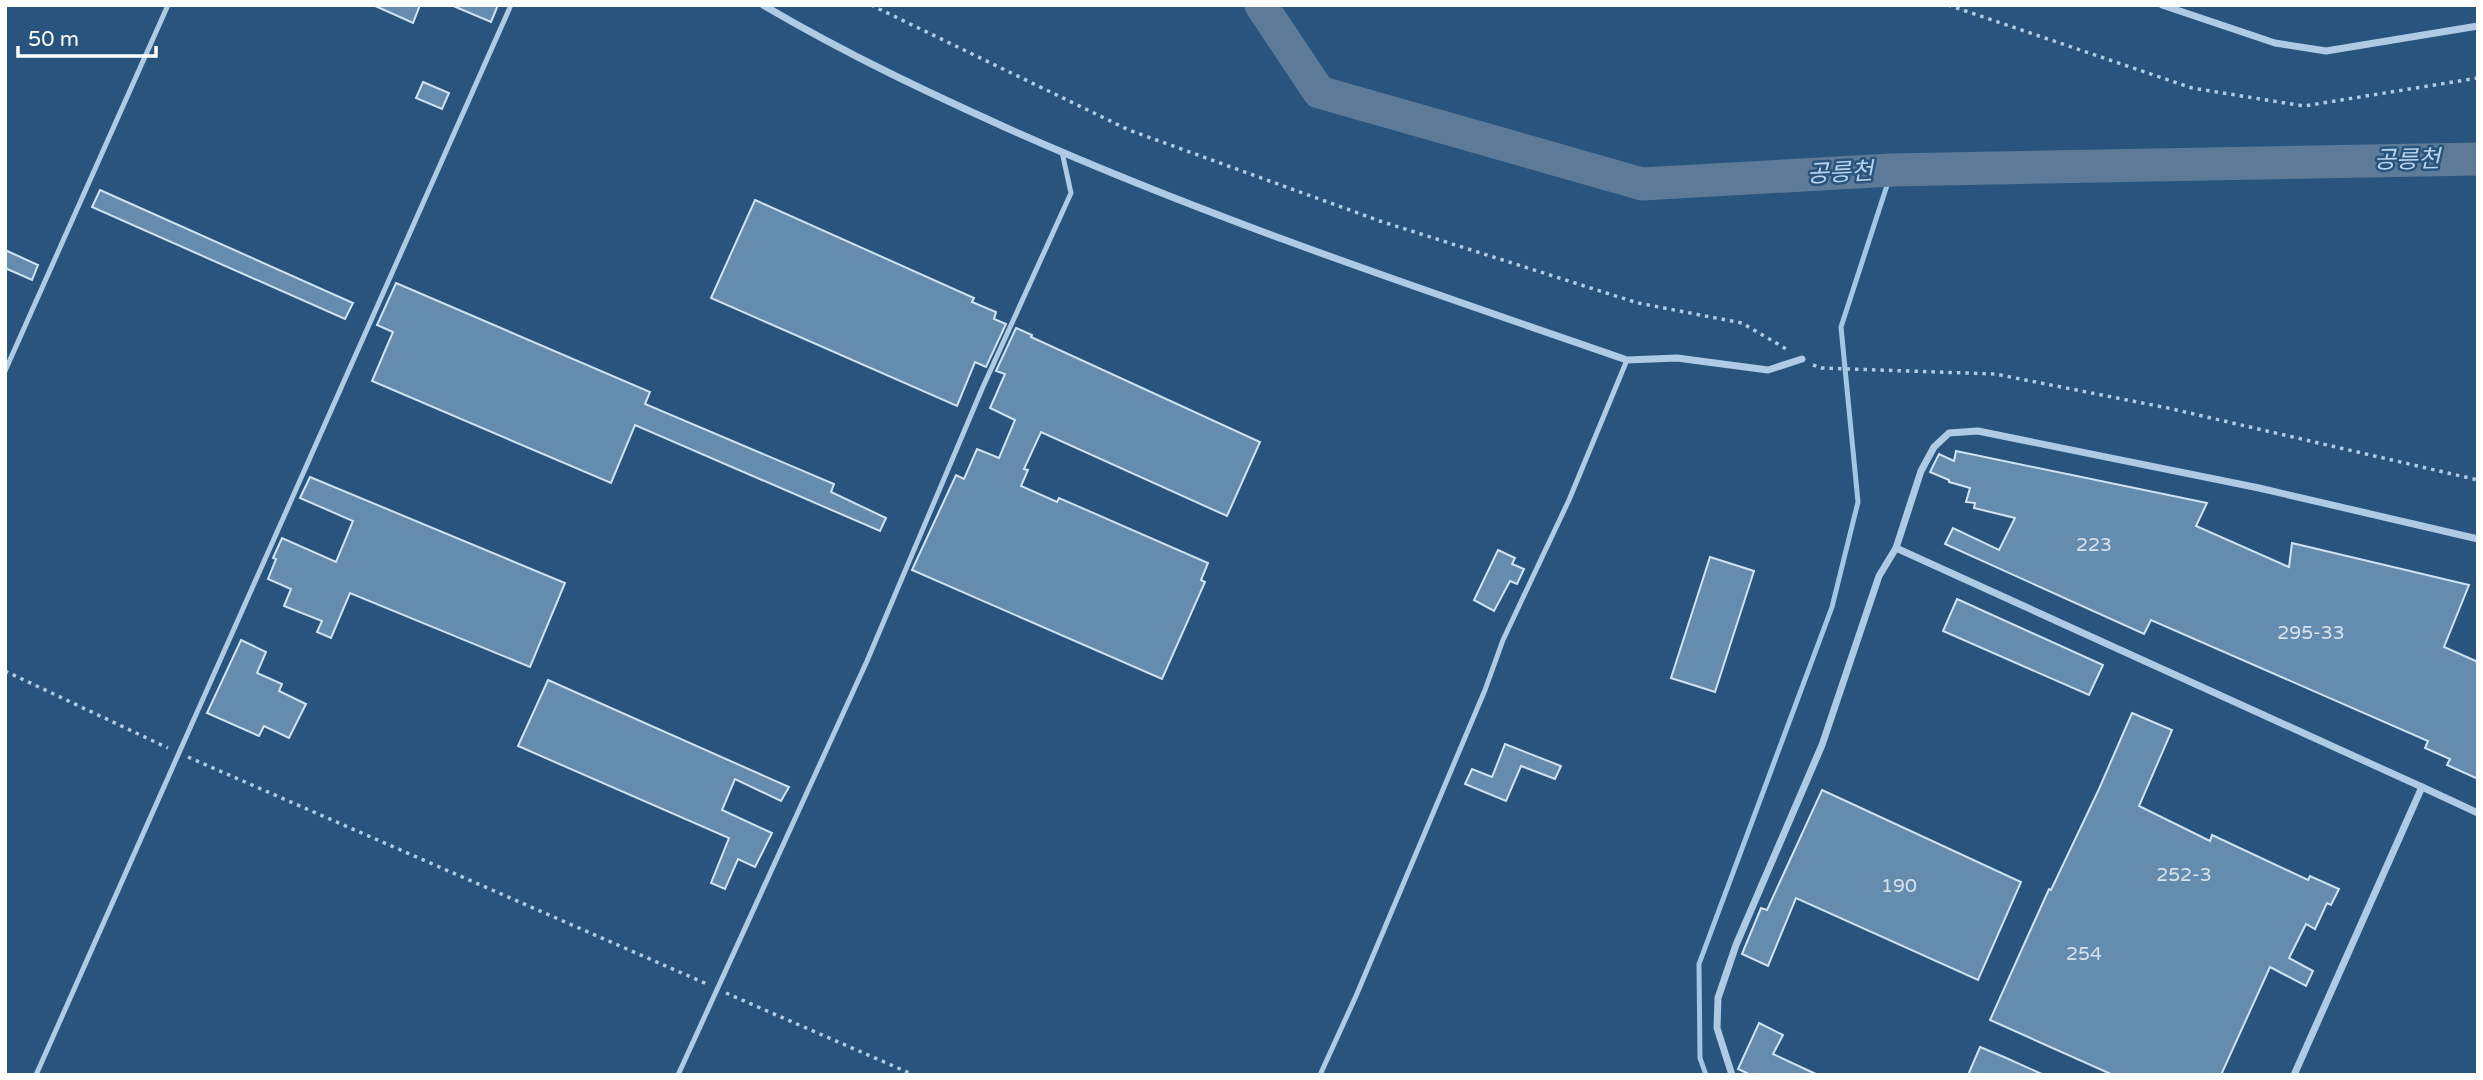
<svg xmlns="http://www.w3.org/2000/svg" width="2483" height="1080" viewBox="0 0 2483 1080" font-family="'Varela Round','Noto Sans KR',sans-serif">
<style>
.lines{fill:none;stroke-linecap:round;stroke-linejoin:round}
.stream{stroke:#a2c6e5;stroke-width:5}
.river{stroke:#5d7b98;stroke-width:33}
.building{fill:#658caf;stroke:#d0e3f4;stroke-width:2}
.path{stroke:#aecae4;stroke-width:3.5;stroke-dasharray:3.5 5;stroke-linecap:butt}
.service{stroke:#aecae4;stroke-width:5}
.minor{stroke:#aecae4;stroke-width:7}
.labels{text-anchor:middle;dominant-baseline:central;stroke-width:5;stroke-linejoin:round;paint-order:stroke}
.number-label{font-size:19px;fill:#d8e2eb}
.water-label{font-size:24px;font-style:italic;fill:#b9d4ec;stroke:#28547d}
</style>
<rect width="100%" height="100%" fill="#28547d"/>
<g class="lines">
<!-- stream -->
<polyline class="stream" points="1706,1075 1700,1058 1699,964 1832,607 1858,502 1841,327 1892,170"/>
<!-- river -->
<polyline class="river" points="1261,5 1319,92 1642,184 1892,170 2478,159"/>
</g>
<!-- building -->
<g class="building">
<polygon points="373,5 420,5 413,23"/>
<polygon points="451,5 498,5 491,22"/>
<polygon points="423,82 449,93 442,109 416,98"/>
<polygon points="100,190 353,303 345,319 92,207"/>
<polygon points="755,200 974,298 972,302 996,312 994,319 1006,324 986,367 975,362 957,406 711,298"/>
<polygon points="5,250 38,265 32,280 5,268"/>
<polygon points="396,283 650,392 645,404 834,484 831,492 886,518 880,531 635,425 611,483 372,381 393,332 377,325"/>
<polygon points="1016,328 1032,335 1031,337 1260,442 1227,516 1041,432 1024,469 1028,470 1021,486 1057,502 1059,498 1208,563 1201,580 1205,582 1162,679 912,570 956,475 964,479 977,449 999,458 1015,420 990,408 1005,374 996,371"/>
<polygon points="1956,451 2207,503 2196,526 2289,567 2292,543 2469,585 2444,647 2478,662 2478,779 2447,765 2450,759 2425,748 2428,741 2151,620 2144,634 1945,544 1953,528 1999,550 2015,518 1974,508 1975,503 1966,502 1970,488 1949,482 1949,480 1930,472 1939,454 1954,461"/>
<polygon points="310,477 565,583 530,667 350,593 331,638 317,632 322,621 284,606 291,589 268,579 276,559 273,558 282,538 336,562 353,521 300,498"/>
<polygon points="1498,550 1515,558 1512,564 1524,569 1517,584 1510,581 1494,611 1474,600"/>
<polygon points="1710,557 1754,571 1715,692 1671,678"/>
<polygon points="1957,599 2103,665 2089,695 1943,631"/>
<polygon points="241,640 266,652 257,673 282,684 279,691 306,704 289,738 264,726 259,736 207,713"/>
<polygon points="548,680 789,787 781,801 735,779 722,810 772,833 755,867 738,859 725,889 711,883 729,838 518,746"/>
<polygon points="2132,713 2172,730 2139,806 2210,841 2212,835 2308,880 2310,876 2339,889 2331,905 2327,903 2315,929 2306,924 2289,958 2313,971 2306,986 2270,967 2221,1075 2113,1075 1990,1020 2049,889 2051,890 2099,789"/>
<polygon points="1505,744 1561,766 1555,779 1521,766 1506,801 1465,784 1472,769 1492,777"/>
<polygon points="1822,790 2021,882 1978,980 1796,898 1768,966 1742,954 1761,908 1767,910"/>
<polygon points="1759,1023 1783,1035 1773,1054 1818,1075 1751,1075 1738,1069"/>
<polygon points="1980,1047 2004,1057 2044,1075 1968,1075"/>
</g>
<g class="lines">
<!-- path -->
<g class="path">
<polyline points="871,5 1129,130 1380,221 1638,303 1742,323 1788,350"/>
<polyline points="1948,5 2192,88 2304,106 2478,78"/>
<polyline points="1813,365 1821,368 1995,374 2168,408 2478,480"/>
<polyline points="5,671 168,748"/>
<polyline points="188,757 707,984"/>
<polyline points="726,993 914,1075"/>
</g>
<!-- service -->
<g class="service">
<polyline points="5,371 168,5"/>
<polyline points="36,1075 511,5"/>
<polyline points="678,1075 867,661 982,389 1071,193 1062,152"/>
<polyline points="1320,1075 1356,996 1485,690 1503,640 1569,500 1627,360"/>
</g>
<!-- minor -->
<g class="minor">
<path d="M763,5C846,54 931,94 1018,133C1217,221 1422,289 1627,360L1677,358L1768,370L1802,359"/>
<polyline points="2162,5 2275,43 2326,51 2478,26"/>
<polyline points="1896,548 2422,787"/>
<polyline points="1732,1075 1717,1028 1718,998 1736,945 1822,745 1879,576 1896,548 1921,471 1934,447 1949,433 1978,431 2259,488 2478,539"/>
<polyline points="2294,1075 2422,787 2478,813"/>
</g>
</g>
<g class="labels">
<!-- number labels -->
<g class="number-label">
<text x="2094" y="545">223</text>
<text x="2311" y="633">295-33</text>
<text x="2184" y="875">252-3</text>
<text x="1899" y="886">190</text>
<text x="2084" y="954">254</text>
</g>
<!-- water labels -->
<g class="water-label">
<text transform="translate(2407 160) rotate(-1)">공릉천</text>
<text transform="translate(1840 173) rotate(-3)">공릉천</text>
</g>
</g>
<!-- border -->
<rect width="2483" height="1080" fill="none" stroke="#ffffff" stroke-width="14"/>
<!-- scale -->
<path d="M18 46v10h138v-10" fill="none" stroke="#ffffff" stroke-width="3.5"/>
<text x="28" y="46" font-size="21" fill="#ffffff" stroke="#28547d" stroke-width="5" paint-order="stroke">50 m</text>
</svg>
